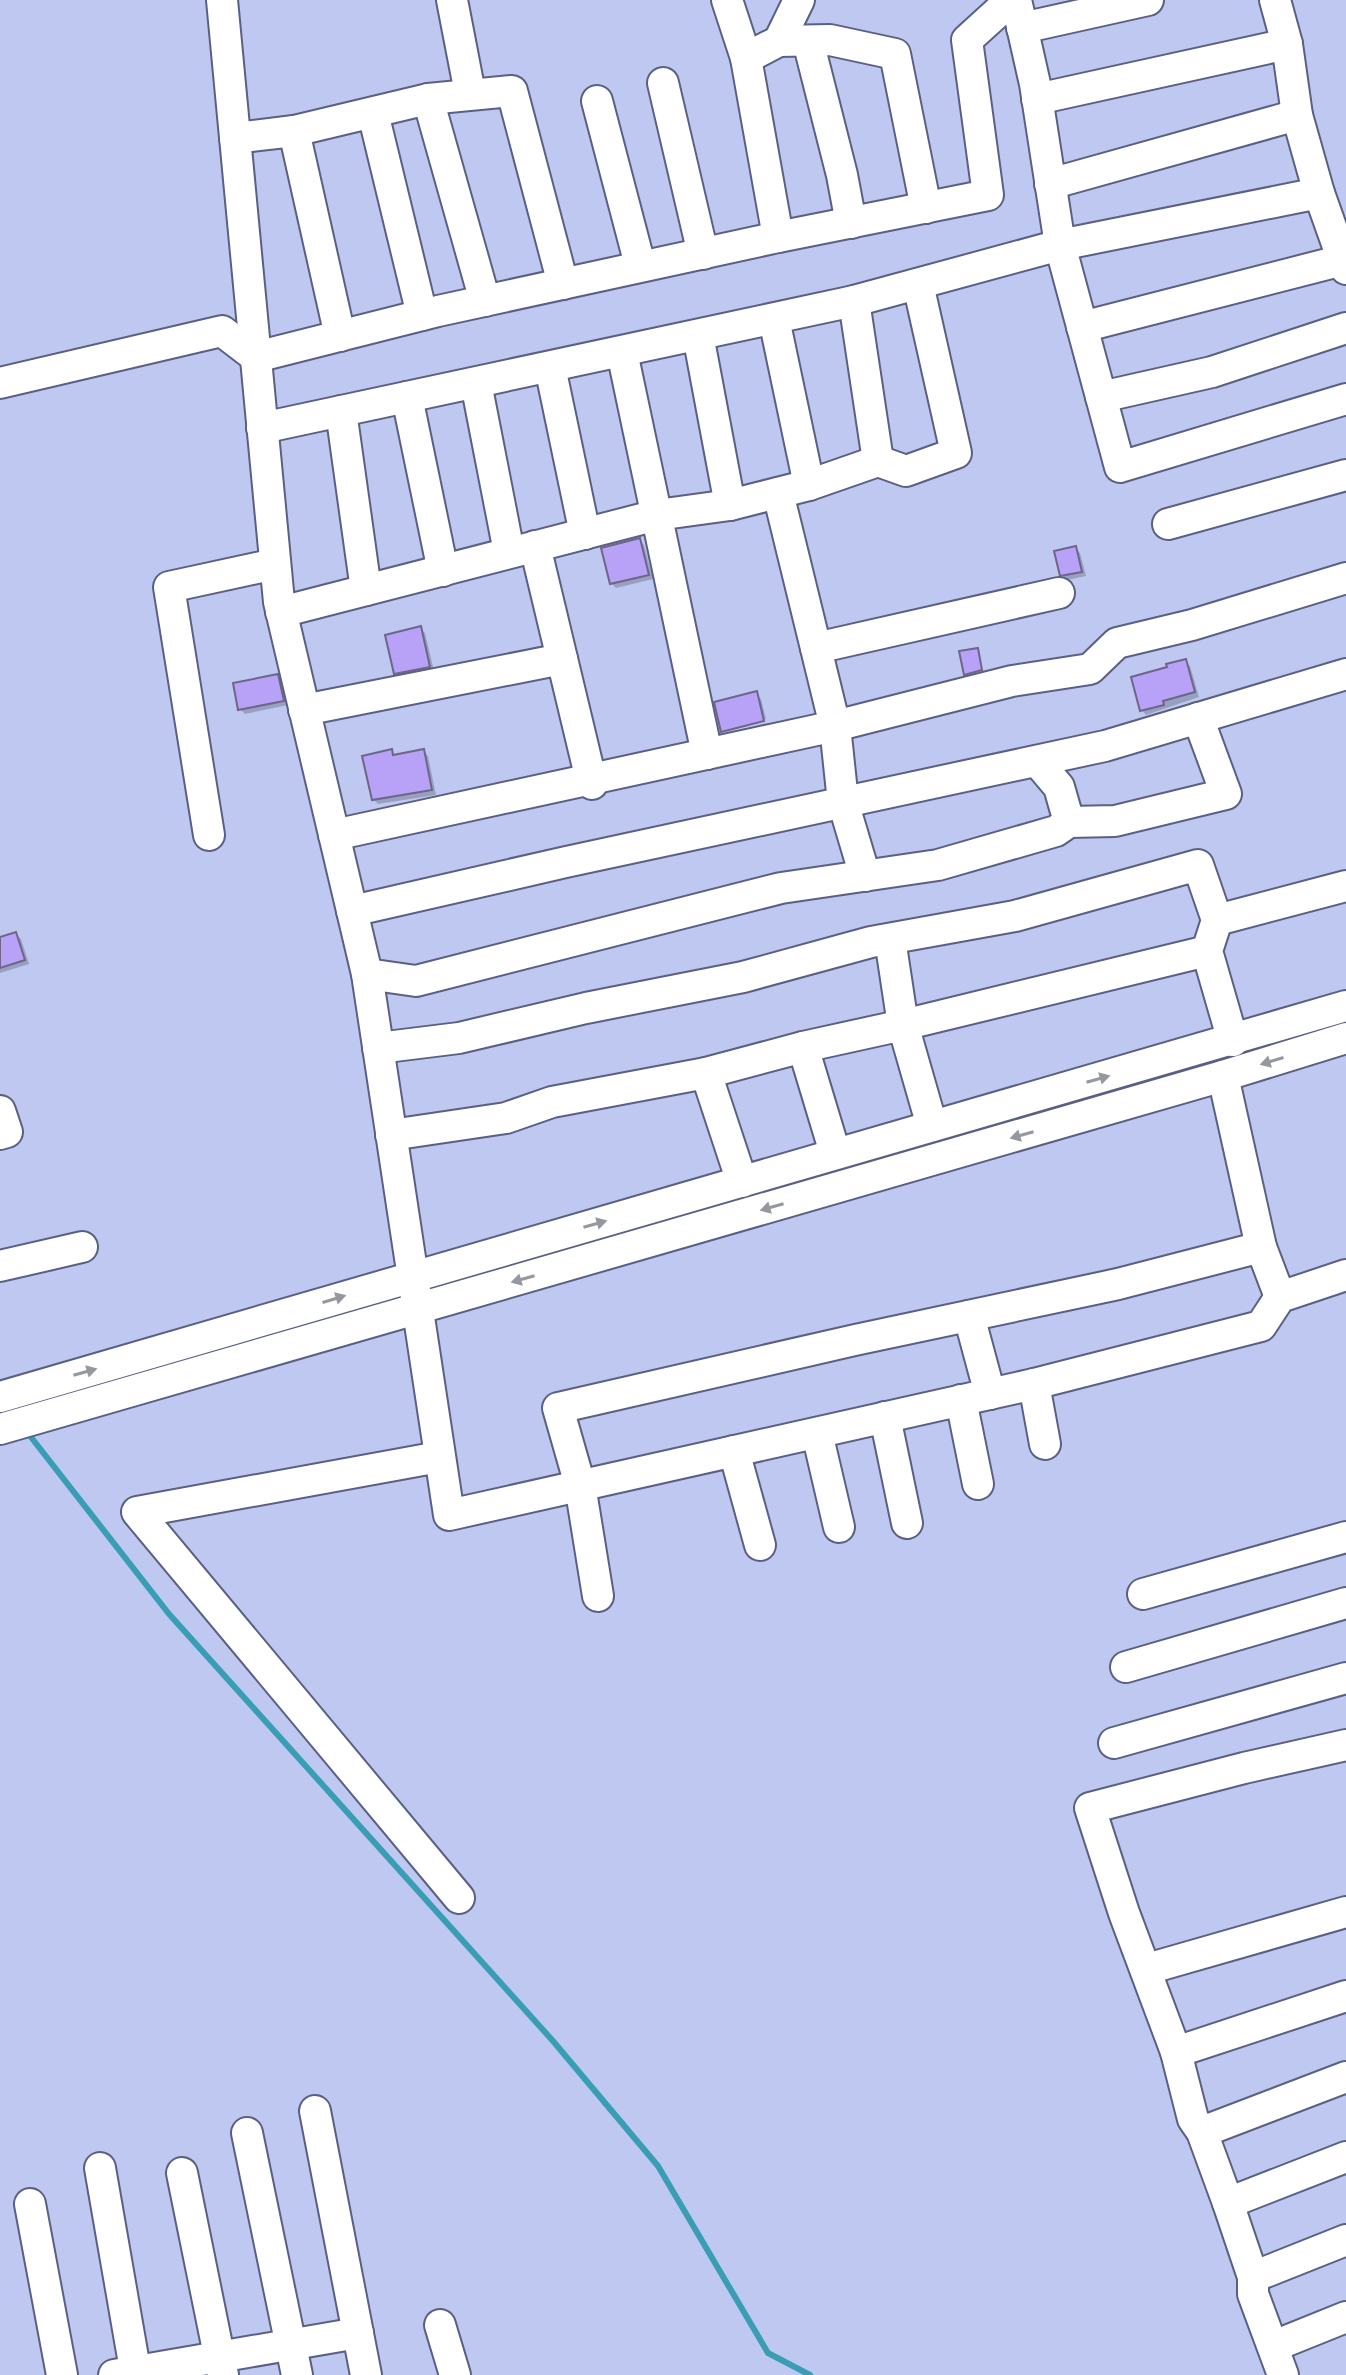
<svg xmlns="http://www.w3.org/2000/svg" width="1346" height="2375" viewBox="0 0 1346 2375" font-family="'PT Sans Narrow',sans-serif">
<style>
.shadow{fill:#0003}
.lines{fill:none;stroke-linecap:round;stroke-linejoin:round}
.stream{stroke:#399eb4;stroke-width:6}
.building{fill:#b8a2f7;stroke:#6e6589;stroke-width:2}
.minor-casing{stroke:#596083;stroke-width:34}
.minor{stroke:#fff;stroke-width:30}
.oneway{fill:#9698a0}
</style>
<rect width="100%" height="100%" fill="#bfc8f0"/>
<!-- shadow -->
<g class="shadow">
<polygon points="639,540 644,545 653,579 616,588 611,583"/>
<polygon points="1075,549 1080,553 1086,576 1067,580 1062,575"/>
<polygon points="420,629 425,633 434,671 401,678 396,673"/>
<polygon points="1185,661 1190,666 1199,697 1146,715 1142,710 1170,669"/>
<polygon points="277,677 282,682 288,705 245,714 240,709"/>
<polygon points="756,694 761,699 766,719 723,730 723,732 717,704"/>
<polygon points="767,723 768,726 728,736 725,734"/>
<polygon points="391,751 396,757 423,751 428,756 436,795 378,804 373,799"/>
<polygon points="16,934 21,939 29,964 0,973 0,939"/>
</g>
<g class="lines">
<!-- stream -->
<polyline class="stream" points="27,1432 169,1614 553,2041 658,2166 768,2353 810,2375"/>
</g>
<!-- building -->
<g class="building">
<polygon points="640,538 649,575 610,584 601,548"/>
<polygon points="1076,546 1082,572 1060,576 1054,551"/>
<polygon points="421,626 430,667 394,674 385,635"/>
<polygon points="978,648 982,670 964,675 959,651"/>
<polygon points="1186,659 1195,692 1163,701 1164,705 1140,711 1131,677 1167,667 1166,664"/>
<polygon points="278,674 284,701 238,710 233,683"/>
<polygon points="757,691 764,721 721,732 714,702"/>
<polygon points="392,749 393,755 424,749 432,790 372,800 362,756"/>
<polygon points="16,932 25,960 0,968 0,937"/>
</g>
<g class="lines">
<!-- minor casing -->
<g class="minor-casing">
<g id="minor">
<polyline points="222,0 279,602 367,974 449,1515 1034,1384 1261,1326 1280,1297 1346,1275"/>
<polyline points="452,0 470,93"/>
<polyline points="727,0 746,58 779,41 799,0"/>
<polyline points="1275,0 1287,44"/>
<polyline points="1022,28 1148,0"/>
<polyline points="779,41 830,40 895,54 926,208"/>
<polyline points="808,41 842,175 851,223"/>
<polyline points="663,83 703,254"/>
<polyline points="428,99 485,301"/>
<polyline points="1037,99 1287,44 1297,115"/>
<polyline points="597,101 640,265"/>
<polyline points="373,113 422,315"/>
<polyline points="235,138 294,131"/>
<polyline points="1050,184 1297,115 1319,193"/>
<polyline points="778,237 988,195 967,40 1011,0"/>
<polyline points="1346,269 1319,193 1060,245 1120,467 1346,399"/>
<polyline points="774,319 809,485"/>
<polyline points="1082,327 1343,260"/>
<polyline points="698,335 730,505"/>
<polyline points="340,336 294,131 428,99 512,91 563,284"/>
<polyline points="622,352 707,754"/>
<polyline points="550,367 585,534"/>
<polyline points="0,383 222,331 256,357 438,311 778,237 746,58"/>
<polyline points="476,383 509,552"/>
<polyline points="407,397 443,571"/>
<polyline points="1101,397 1212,372 1346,328"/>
<polyline points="341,411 366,590"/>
<polyline points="262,428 854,301 1060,245 1035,84 1016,0"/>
<polyline points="878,461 906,471 956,453 918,284"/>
<polyline points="778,493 835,726 843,802 865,876"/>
<polyline points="1168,524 1346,475"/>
<polyline points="535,546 592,784"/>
<polyline points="281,612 657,515 730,505 809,485 878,461 854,301"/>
<polyline points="816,648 1059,593"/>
<polyline points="304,710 562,659"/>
<polyline points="1069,822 1115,821 1226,794 1198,718"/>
<polyline points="209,835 169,587 275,564"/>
<polyline points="334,835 835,726 1012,681 1090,669 1117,643 1192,625 1346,578"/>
<polyline points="352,911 566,862 1105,746 1346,674"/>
<polyline points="1217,920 1346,886"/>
<polyline points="890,939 903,1025 932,1126"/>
<polyline points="367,974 416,981 781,888 938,865 1056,831 1069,822 1059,787 1037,761"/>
<polyline points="803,1047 835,1153"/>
<polyline points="378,1048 459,1038 586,1008 743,977 871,942 1015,916 1198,865 1217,920 1207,951 1233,1041"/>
<polyline points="706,1073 742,1182"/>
<polyline points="1223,1076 1261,1247 1280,1297"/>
<polyline points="0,1111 7,1132 0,1134"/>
<polyline points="391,1135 506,1118 552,1102 706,1073 803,1047 903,1025 1207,951"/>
<polyline points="0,1266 82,1247"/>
<polyline points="969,1316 990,1394"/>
<polyline points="1034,1384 1045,1444"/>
<polyline points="0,1397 1346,1006"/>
<polyline points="961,1400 978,1484"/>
<polyline points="885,1417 907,1523"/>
<polyline points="0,1429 1223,1076 1346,1038"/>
<polyline points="817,1433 839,1527"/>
<polyline points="734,1451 760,1545"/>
<polyline points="439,1457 137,1512 459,1898"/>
<polyline points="1143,1594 1346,1537"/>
<polyline points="598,1596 580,1485 558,1408 855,1340 1118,1284 1261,1247"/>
<polyline points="1126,1667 1346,1603"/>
<polyline points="1114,1743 1346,1678"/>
<polyline points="1147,1969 1346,1912"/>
<polyline points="1176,2052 1346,1996"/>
<polyline points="315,2111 366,2375"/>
<polyline points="1202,2132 1346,2077"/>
<polyline points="247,2133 297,2375"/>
<polyline points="100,2168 136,2375"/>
<polyline points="182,2173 223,2375"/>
<polyline points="1228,2203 1346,2157"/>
<polyline points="30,2204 62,2375"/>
<polyline points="1253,2277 1346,2240"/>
<polyline points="440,2325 455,2375"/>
<polyline points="1274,2346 1346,2317"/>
<polyline points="114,2375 358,2333"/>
<polyline points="1283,2375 1253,2294 1253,2277 1228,2203 1202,2132 1193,2119 1176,2052 1124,1913 1090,1808 1244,1768 1346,1745"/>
</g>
</g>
<!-- minor -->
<use href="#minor" class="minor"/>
</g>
<!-- one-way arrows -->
<defs><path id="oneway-solid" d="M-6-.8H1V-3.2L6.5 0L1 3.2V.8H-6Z" transform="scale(2)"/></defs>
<g class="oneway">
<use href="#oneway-solid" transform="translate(1272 1061) rotate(163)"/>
<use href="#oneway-solid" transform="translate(1098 1079) rotate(-16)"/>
<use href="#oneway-solid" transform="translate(1022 1135) rotate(164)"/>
<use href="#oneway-solid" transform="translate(772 1207) rotate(164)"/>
<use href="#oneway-solid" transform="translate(595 1224) rotate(-16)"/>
<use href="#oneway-solid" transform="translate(523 1279) rotate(164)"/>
<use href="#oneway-solid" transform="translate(334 1299) rotate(-17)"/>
<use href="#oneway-solid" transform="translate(85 1372) rotate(-16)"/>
</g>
</svg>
